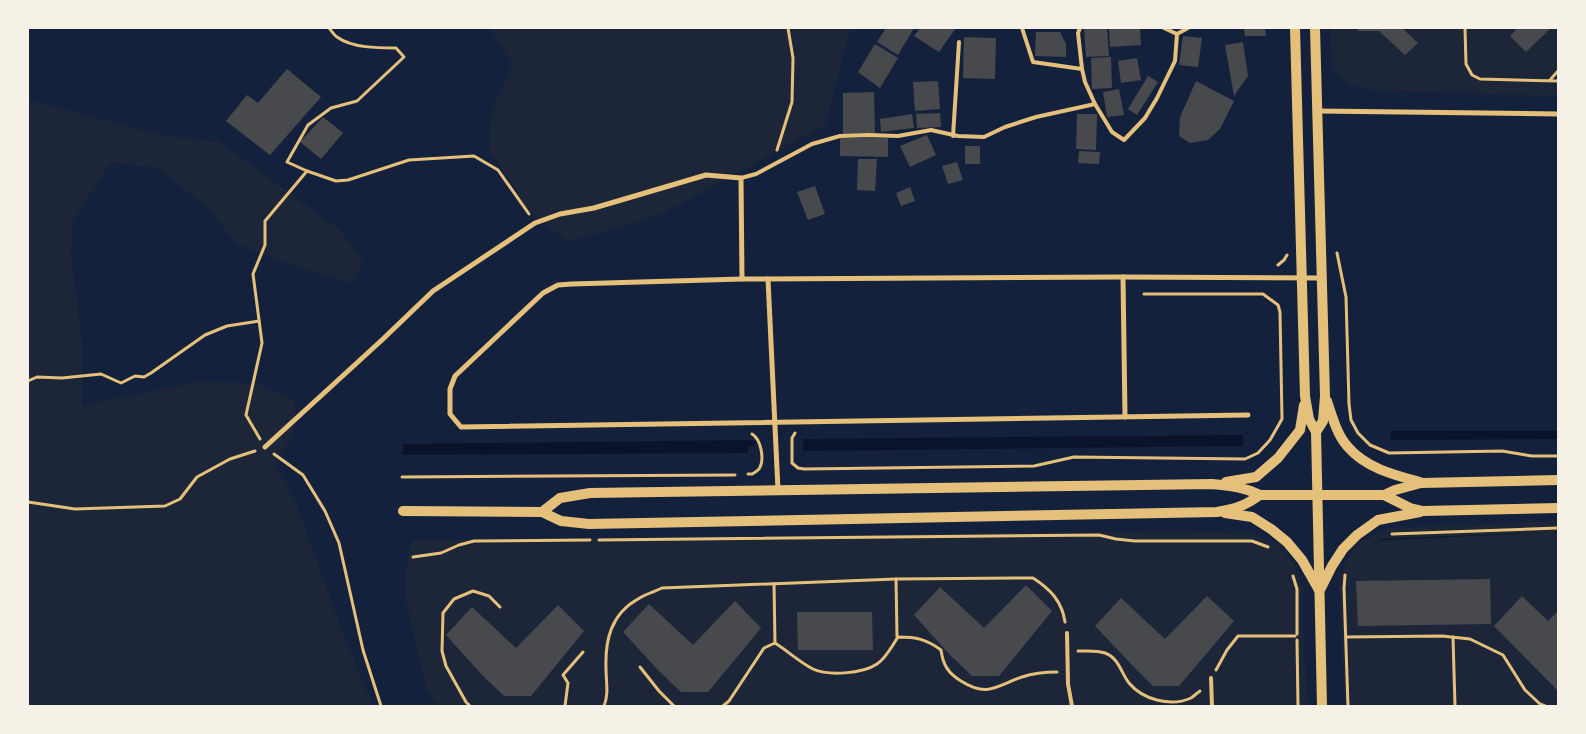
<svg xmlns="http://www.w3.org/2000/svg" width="1586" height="734" viewBox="0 0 1586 734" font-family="Signika,sans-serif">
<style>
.green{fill:#1d2539}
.water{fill:#0b132b}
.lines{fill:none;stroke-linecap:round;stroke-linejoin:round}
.stream{stroke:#0b132b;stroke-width:5.5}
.building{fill:#48494c}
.path{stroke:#e5c07b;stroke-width:3}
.service{stroke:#e5c07b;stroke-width:4}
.minor{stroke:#e5c07b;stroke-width:5}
.secondary{stroke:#e5c07b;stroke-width:10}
</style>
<rect width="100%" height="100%" fill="#14213d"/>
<!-- green -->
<g class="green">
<polygon points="489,28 850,28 825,125 663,214 569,242 527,210 513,185 489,150 492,110 513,63"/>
<polygon points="1331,28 1558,28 1558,96 1380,91 1348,85 1332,68"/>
<polygon points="28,100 166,136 218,141 340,230 363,261 352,283 299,268 235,243 208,208 158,168 110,163 72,222 71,252 82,347 82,405 196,382 257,383 295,401 293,432 275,463 297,506 340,625 373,706 28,706"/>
<polygon points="1558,521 1558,706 1345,706 1339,575 1358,543 1389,528"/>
<polygon points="1175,531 1250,533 1278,544 1295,566 1303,589 1303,635 1308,706 439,706 427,691 406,600 406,569 412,540"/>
</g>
<!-- water -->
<g class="water">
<polygon points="1391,431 1558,431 1558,439 1391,440"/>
<polygon points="1243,435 1243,446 803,451 803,439"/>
<polygon points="748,440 748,453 403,455 403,444"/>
<polygon points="1558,532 1383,540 1369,546 1365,550 1369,546 1383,539"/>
</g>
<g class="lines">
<!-- stream -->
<polyline class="stream" points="742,443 753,443"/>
</g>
<!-- building -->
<g class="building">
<polygon points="886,28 914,28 898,55 877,42"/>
<polygon points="920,28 956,28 939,52 914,36"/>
<polygon points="1084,28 1107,28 1109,56 1086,57"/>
<polygon points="1109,28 1140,28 1141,45 1110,47"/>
<polygon points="1244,28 1265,28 1266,36 1245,36"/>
<polygon points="1358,28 1402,28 1418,43 1405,55 1379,31 1358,31"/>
<polygon points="1518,28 1551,28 1526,52 1510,36"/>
<polygon points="1036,32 1060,32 1066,44 1066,57 1035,56"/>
<polygon points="1183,36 1202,38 1198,67 1179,65"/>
<polygon points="964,37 996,38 995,79 963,78"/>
<polygon points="1243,42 1248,76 1234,96 1225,45"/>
<polygon points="875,44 898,58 880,88 858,72"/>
<polygon points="1111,57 1112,88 1092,89 1091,58"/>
<polygon points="1137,58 1141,80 1121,83 1118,61"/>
<polygon points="287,69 321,97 270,155 226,121 247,95 258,103"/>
<polygon points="1148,76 1158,82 1137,115 1128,109"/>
<polygon points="938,81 940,109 915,111 913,82"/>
<polygon points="1196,81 1234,101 1220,129 1208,140 1190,143 1179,136 1180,117"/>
<polygon points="1119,89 1124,115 1107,117 1103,92"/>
<polygon points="874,92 875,133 843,134 843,93"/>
<polygon points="940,113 941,127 917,128 916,114"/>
<polygon points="912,114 914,128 881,132 880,119"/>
<polygon points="1077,114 1097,114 1096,150 1076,149"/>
<polygon points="323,117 343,133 321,159 300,142"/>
<polygon points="927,135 936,155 910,167 900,146"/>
<polygon points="840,138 888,138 888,157 840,156"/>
<rect x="965" y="146" width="15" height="18"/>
<polygon points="1079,151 1100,152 1099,164 1078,163"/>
<polygon points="858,159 877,159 875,191 857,190"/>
<polygon points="957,162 963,180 948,184 942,166"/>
<polygon points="815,186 825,214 808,220 797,192"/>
<polygon points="910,187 915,201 901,206 896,193"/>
<polygon points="1490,579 1491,624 1358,626 1356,581"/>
<polygon points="1026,585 1052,611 999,676 972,676 950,655 914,615 940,587 984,628"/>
<polygon points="1207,596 1234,621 1179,686 1153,686 1132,665 1095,626 1121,598 1165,639"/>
<polygon points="1522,596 1548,621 1558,611 1558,689 1557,690 1494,626"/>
<polygon points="735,601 761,628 708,692 681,692 659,671 623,632 649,604 693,645"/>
<polygon points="558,605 584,631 531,696 504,696 482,675 446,635 472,607 516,648"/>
<polygon points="797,612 872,612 873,650 798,650"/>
</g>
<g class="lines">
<!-- path -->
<g class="path">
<polyline points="1465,28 1466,64 1472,75 1480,79 1558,81"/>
<polyline points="1550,80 1558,71"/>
<polyline points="777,150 792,102 793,58 788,28"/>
<path d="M307,171L287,162L308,125L331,108L357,101L404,57L396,48C378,48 352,48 337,37C334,35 331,30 329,28"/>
<polyline points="1337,253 1346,297 1349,404 1351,420 1358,433 1370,445 1389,453 1502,451 1532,456 1558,456"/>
<polyline points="1278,265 1284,260 1287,255"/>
<polyline points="28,381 37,377 62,378 101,374 121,383 135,376 144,377 151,373 205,335 227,326 259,321"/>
<polyline points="795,433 792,438 792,463 798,468 804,469 1034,466 1074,457 1245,459 1258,453 1270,440 1282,419 1280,312 1278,305 1263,294 1144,294"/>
<polyline points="260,439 246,415 262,343 253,274 265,245 265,221 307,171 336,181 348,180 409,160 474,156 498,170 529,214"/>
<polyline points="274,454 303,475 325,511 339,543 363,650 381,706"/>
<path d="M748,474H752C755,473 757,471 759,469C765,460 761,439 752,434"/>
<polyline points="402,477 735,475"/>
<polyline points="28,502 75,509 165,506 180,499 197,477 230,459 255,451"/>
<polyline points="1392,534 1558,528"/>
<polyline points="599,540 1099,535 1116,539 1135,541 1252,541 1268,547"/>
<polyline points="413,557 441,553 459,545 474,541 590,540"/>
<polyline points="1345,575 1344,588 1348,706"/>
<polyline points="1293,576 1297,589 1297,634"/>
<polyline points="896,579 897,637"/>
<polyline points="774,584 775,643"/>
<polyline points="1346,637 1442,636 1470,639 1503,655 1525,690 1540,704 1545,706"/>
<polyline points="1453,637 1455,706"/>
<polyline points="1297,640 1298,706"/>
<path d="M1078,651C1086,651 1097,650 1105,653C1119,658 1121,673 1129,683C1143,700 1171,707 1191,698C1194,696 1197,693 1200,691"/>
<polyline points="640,667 659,691 674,706"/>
<polyline points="1216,670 1227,650 1238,636 1295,636"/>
<polyline points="470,706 466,702 446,666 442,651 443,613 454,599 473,591 489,596 500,607"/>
<polyline points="565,706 568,683 563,675 583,652"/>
<path d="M604,706C609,694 606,682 606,668C605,640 611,614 638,599C645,594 654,592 662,588L896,579L1033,578C1050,589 1062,601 1065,622"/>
<path d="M723,706L729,701L764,648L775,643C788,651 799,662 813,669C828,676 862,674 877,664C886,658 892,646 898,637C916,637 926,639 941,650C943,665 948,673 961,681C988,698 996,686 1022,677C1034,673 1044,672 1057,672"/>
</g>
<!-- service -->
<g class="service">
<polyline points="1022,28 1033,62 1082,69"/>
<polyline points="1080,28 1078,33 1082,69 1085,82 1095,104"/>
<polyline points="1177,34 1188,28"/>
<polyline points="953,136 959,42"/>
<polyline points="741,178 756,174 812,144 840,136 868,135 898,136 931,130 958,136 984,137 1005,127 1036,117 1095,104 1112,132 1124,140 1145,118 1157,98 1175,61 1177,34 1164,28"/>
<polyline points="1067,633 1068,684 1072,706"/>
<polyline points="1211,678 1212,706"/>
</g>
<!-- minor -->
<g class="minor">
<polyline points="1317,111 1558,114"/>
<polyline points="1123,277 1125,417"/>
<polyline points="768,279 778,490"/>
<polyline points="1248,415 461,427 450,414 450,389 455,376 543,293 558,285 572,284 742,279 1123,277 1322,278"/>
<polyline points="265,447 383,339 433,291 535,223 560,214 594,208 706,175 741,178 742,279"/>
</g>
<!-- secondary -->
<g class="secondary">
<polyline points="1295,28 1305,396 1309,419 1316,432 1322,706"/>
<polyline points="1315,28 1325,396 1323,421 1316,432"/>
<path d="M1327,401C1332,416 1337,435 1348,447C1366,468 1394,475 1420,482"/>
<polyline points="1226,482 1256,477 1278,458 1300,430 1304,405"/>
<polyline points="1384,495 1410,508 1423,511 1558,508"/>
<path d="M403,511L542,512L561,521L589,524L1217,512C1235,509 1245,506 1260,495"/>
<path d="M542,512L560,498L590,493L1212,484C1229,486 1244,487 1260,495H1384L1395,490L1421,483L1558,480"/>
<polyline points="1225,513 1252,517 1271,529 1287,542 1302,560 1319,590"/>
<polyline points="1321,588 1332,566 1343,549 1357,535 1378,520 1420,512"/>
</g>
</g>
<!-- border -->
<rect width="1586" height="734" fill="none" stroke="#f6f1e7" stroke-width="58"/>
</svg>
